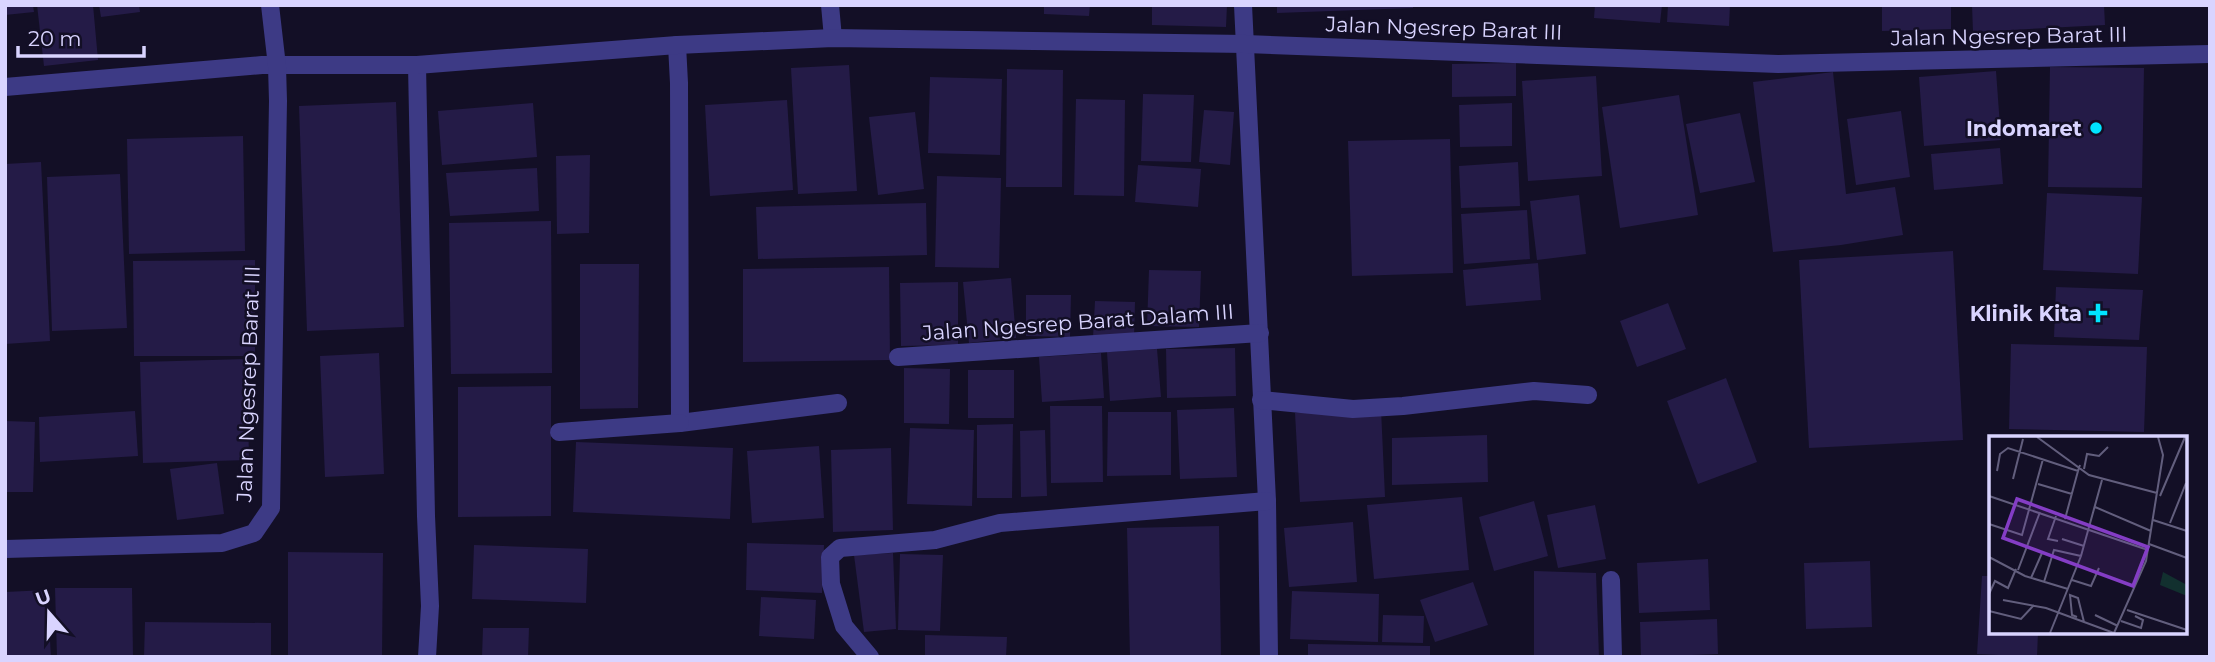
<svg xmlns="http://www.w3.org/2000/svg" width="2215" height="662" viewBox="0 0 2215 662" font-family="Montserrat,sans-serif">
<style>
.building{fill:#241b47}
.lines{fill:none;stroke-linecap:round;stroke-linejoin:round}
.street{stroke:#3d3a85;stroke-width:18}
.poi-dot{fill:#00e5ff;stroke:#130f26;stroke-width:2.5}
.labels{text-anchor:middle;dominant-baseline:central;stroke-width:5;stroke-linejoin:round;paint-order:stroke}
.street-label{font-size:21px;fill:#d9d4ff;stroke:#130f26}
.poi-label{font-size:21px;font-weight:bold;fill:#d9d4ff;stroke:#130f26;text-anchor:end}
.inset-road{fill:none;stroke:#625e7d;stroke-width:2}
.view{fill:#843dc5;fill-opacity:0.15;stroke:#843dc5;stroke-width:3.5}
.inset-edge{fill:none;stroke:#d9d4ff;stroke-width:3.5}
</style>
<rect width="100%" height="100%" fill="#130f26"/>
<!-- building -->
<g class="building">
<polygon points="5,5 33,5 34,12 5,15"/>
<polygon points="37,5 93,5 98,60 44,66"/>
<polygon points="99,5 139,5 140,12 101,17"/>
<polygon points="1044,5 1090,5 1089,16 1044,14"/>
<polygon points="1152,5 1227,5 1226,27 1152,25"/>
<polygon points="1277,5 1413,5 1413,8 1277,13"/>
<polygon points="1595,5 1662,5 1660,23 1594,18"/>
<polygon points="1668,5 1730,5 1729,26 1667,22"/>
<polygon points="1882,5 1951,5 1951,29 1882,31"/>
<polygon points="1972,5 2104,5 2105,25 1973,32"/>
<polygon points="1516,63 1516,96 1452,97 1452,64"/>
<polygon points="849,65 857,191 798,194 791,68"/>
<polygon points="2050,67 2144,68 2142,188 2048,187"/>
<polygon points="1007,69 1063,70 1062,187 1006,187"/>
<polygon points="1996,71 2001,140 1924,146 1919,77"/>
<polygon points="1833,72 1846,194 1895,187 1903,235 1841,245 1773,252 1753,82"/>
<polygon points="1596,76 1602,176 1528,181 1522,81"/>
<polygon points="930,77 1002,79 1000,155 928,153"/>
<polygon points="1143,94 1194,95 1191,162 1141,161"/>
<polygon points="1679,95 1698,215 1620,228 1602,107"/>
<polygon points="1076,99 1125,100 1124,196 1074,195"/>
<polygon points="787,100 793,190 710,196 705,105"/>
<polygon points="396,102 404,327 307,331 299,106"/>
<polygon points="533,103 537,157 442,165 438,111"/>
<polygon points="1512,103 1512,146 1460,147 1459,105"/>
<polygon points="1204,110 1234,112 1230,165 1199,162"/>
<polygon points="1901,111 1910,177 1856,185 1847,119"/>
<polygon points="915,112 924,189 878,195 869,117"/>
<polygon points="1740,113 1755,182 1700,193 1686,124"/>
<polygon points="243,136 245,251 129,254 127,139"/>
<polygon points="1450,139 1453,273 1352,276 1348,141"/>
<polygon points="2000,148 2003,184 1934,190 1931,154"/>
<polygon points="590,155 589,233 557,234 556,156"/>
<polygon points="41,162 50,341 5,344 5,164"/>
<polygon points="1518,162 1520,206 1461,208 1459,166"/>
<polygon points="1138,165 1201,169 1198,207 1135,202"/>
<polygon points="537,168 539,211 450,216 446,173"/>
<polygon points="120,174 127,328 52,331 47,177"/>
<polygon points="937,176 1001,178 999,268 935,267"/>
<polygon points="2047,193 2142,197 2138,274 2043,270"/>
<polygon points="1579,195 1586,254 1537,260 1530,201"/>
<polygon points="926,203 927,255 758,259 756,207"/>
<polygon points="1527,210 1530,259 1464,264 1461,214"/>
<polygon points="551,221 552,373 451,374 449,223"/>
<polygon points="1953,251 1963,440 1809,448 1799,260"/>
<polygon points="255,260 255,356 134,356 133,261"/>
<polygon points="1538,263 1541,300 1466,306 1463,270"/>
<polygon points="580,264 639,264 638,408 580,409"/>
<polygon points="889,267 890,360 743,362 743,269"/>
<polygon points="1149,270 1201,271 1199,327 1147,326"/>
<polygon points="1011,278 1016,338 969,343 963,282"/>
<polygon points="958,282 958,345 901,346 900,283"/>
<polygon points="2056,287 2143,290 2139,340 2054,337"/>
<polygon points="1026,295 1071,295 1070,337 1026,336"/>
<polygon points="1095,301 1135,302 1134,339 1093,338"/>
<polygon points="1668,303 1686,349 1637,367 1620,321"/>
<polygon points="2011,344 2147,347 2144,432 2009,429"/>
<polygon points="1235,348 1236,396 1167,398 1166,349"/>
<polygon points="1157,349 1161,397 1110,401 1107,352"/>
<polygon points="379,353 384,474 325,477 320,356"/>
<polygon points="1101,353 1104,398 1042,402 1039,357"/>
<polygon points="247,359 249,460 143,463 140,362"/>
<polygon points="904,368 950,369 949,424 904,423"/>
<rect x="968" y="370" width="46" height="48"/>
<polygon points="1726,378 1757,462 1698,484 1667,401"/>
<polygon points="551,386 551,516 458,517 458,387"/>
<polygon points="1050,406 1102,406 1103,482 1051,483"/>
<polygon points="1234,408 1237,477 1180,479 1177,410"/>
<polygon points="1381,409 1385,497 1300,502 1295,413"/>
<polygon points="135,411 138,456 40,462 39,417"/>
<polygon points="1108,412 1171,412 1171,475 1107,476"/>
<polygon points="5,421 35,422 33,492 5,492"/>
<polygon points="1013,424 1012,498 977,498 977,425"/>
<polygon points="910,428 974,430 972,506 907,504"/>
<polygon points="1045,430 1047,496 1021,497 1020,431"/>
<polygon points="1487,435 1488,482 1392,485 1392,438"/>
<polygon points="576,442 733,448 730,519 573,512"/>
<polygon points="819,446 824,518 752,523 747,451"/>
<polygon points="891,448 893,530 833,532 831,450"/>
<polygon points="217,463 224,514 177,520 170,469"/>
<polygon points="1462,497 1469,570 1374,579 1367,505"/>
<polygon points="1534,501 1548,556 1494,571 1479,517"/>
<polygon points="1595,505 1606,559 1558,568 1547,515"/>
<polygon points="1353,522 1357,582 1289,587 1284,528"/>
<polygon points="1219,526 1221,657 1130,657 1127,528"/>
<polygon points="747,543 824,545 822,593 746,590"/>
<polygon points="474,545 588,549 586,603 472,599"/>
<polygon points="288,552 383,553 382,657 288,657"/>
<polygon points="893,553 896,629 864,632 854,555"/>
<polygon points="900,554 943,555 940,631 898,630"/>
<polygon points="1708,559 1710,610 1639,613 1637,563"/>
<polygon points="1870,561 1872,627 1806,629 1804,563"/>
<polygon points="1534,571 1596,573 1599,657 1534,657"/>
<polygon points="1982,576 1991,576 1991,632 2038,632 2037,657 1977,654"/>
<polygon points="1473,582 1488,625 1435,642 1420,600"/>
<polygon points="55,588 132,588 133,657 57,657"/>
<polygon points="47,590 51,657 5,657 5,592"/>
<polygon points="1292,591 1379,594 1378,642 1290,639"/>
<polygon points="761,597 816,600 814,639 759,636"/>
<polygon points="1383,615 1424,616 1423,643 1382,642"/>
<polygon points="1717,619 1718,654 1641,657 1640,622"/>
<polygon points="145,622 271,623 271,657 144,657"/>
<polygon points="483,628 529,628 528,657 482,657"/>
<polygon points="925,635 1007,637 1006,657 925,657"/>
<polygon points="1308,644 1430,646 1430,657 1308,657"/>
</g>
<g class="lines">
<!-- street -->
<g class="street">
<polyline points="830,5 833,38"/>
<polyline points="1243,5 1267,501 1269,657"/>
<polyline points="677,45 679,83 680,423 838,403"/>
<polyline points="417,65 426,516 430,606 427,657"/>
<polyline points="5,87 262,65 417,65 677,45 833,38 1246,44 1778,64 2210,54"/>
<polyline points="898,357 1260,333"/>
<polyline points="1261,400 1353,409 1403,406 1534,391 1588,395"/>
<polyline points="559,432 680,423"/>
<polyline points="5,549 222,543 254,533 271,508 278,101 277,66 270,5"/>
<polyline points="1611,580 1613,657"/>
<polyline points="870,657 844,626 831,584 830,557 840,548 935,540 1000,523 1267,501"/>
</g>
</g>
<!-- markers -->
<g class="poi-dot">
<circle cx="2096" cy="128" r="7"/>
<path d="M2094.5 302.5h7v7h7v7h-7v7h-7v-7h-7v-7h7z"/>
</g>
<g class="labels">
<!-- street labels -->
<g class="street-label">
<text transform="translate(1444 28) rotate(2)">Jalan Ngesrep Barat III</text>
<text transform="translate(2009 36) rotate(-1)">Jalan Ngesrep Barat III</text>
<text transform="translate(1078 322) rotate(-4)">Jalan Ngesrep Barat Dalam III</text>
<text transform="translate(248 384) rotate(-88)">Jalan Ngesrep Barat III</text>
</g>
<!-- poi labels -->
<g class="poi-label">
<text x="2082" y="128">Indomaret</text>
<text x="2082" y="313">Klinik Kita</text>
</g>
</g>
<!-- overview -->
<g transform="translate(1989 436)">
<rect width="198" height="198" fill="#130f26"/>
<path d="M174,136L198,149V160L171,149Z" fill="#12302f"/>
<path class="inset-road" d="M48,1L100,39L168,57M95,33L98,18L110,20L119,11M8,35L11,18L19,12L89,35L91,29M24,43L34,3M49,48L83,58M0,60L159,114M171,60L196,1M106,71L162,95M67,80L59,103L69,105M76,83L89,35M164,84L198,95M181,87L197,47M0,88L33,99L54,23M73,103L95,110M160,108L198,122M0,121L36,140L79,153M29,134L51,76M42,142L53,117M83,144L102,150L110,132M55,146L65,114L92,120M0,158L6,145L19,152L27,133M14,164L57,172L125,197M138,174L198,194M0,175L32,183L45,169M106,179L129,190M88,181L83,179L81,159L89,162L95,186M132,185L152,192L154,184L146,180M61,197L92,120L113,44M125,197L157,125L174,19L169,1"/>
<path class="view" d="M28,63L159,111L144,150L14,102Z"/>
<rect width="198" height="198" class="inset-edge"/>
</g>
<!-- border -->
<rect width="2215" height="662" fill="none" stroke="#d9d4ff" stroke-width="14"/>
<!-- north arrow -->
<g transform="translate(49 613) rotate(340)" stroke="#130f26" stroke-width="5" paint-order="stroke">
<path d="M0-5L12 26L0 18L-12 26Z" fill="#d9d4ff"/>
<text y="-10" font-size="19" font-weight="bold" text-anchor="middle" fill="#d9d4ff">U</text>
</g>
<!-- scale -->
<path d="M18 46v10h126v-10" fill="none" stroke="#d9d4ff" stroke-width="3.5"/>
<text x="28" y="46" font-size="21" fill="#d9d4ff" stroke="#130f26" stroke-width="5" paint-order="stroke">20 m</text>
</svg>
